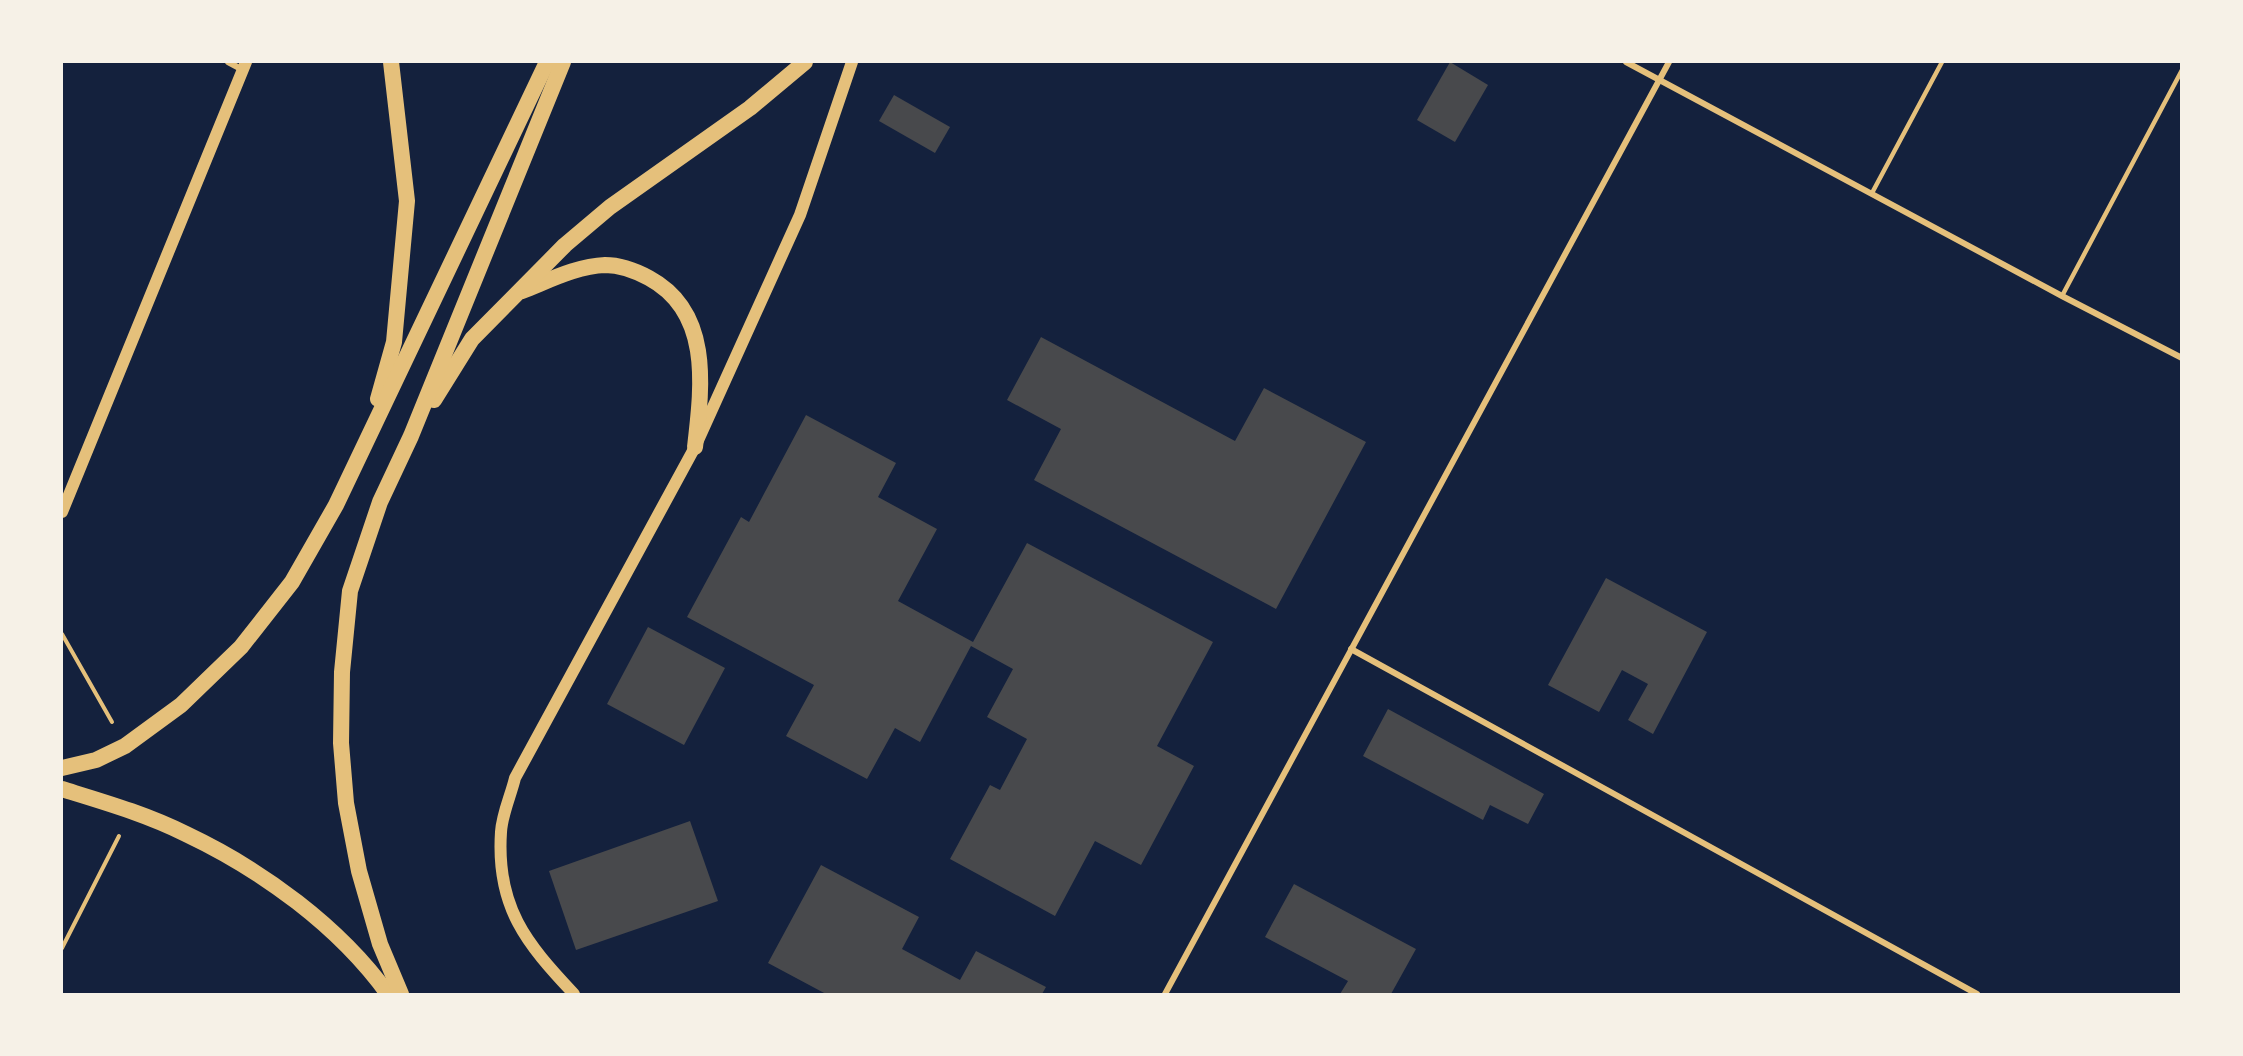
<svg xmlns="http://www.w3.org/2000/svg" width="2243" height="1056" viewBox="0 0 2243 1056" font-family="Quicksand,sans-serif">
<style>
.building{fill:#48494c}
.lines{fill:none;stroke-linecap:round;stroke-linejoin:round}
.path{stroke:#e5c07b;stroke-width:4}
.service{stroke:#e5c07b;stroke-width:4.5}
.minor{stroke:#e5c07b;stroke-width:6}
.secondary{stroke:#e5c07b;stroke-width:12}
.trunk{stroke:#e5c07b;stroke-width:16}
</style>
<rect width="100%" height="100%" fill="#14213d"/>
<!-- building -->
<g class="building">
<polygon points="1450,62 1488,85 1455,142 1417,120"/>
<polygon points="894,95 950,127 935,153 879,121"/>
<polygon points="1041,337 1235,441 1264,388 1366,442 1276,609 1034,480 1061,429 1007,400"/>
<polygon points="806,415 896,463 878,497 937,529 898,601 973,642 1027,543 1213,642 1157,746 1194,766 1141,865 1095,841 1055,916 950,859 990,785 1000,790 1027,739 987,717 1013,669 971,646 920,742 895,728 867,779 786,736 814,685 687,617 741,517 749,522"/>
<polygon points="1606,578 1707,632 1653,734 1628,720 1648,684 1622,670 1599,712 1548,685"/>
<polygon points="648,627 725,668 684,745 607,704"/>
<polygon points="1388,709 1544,794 1528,824 1490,805 1483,820 1363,756"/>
<polygon points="690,821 718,901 576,950 549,871"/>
<polygon points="821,865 919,917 902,949 960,980 976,951 1046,987 1042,994 826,994 768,963"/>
<polygon points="1294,884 1416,949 1391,994 1340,994 1348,981 1265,937"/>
</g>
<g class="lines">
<!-- path -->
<g class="path">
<polyline points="62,634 112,722"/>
<polyline points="62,948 119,836"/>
</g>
<!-- service -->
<g class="service">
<polyline points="1872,193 1942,62"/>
<polyline points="2062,296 2182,70"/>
</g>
<!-- minor -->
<g class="minor">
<polyline points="228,62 243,70"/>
<polyline points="1626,62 2062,296 2182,358"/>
<polyline points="1351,649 1977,994"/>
<polyline points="1165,994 1669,62"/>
</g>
<!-- secondary -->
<g class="secondary">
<polyline points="62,512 246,62"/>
<path d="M574,994C526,943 496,907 501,832C502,814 511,795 515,778L695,447L800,215L852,62"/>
</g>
<!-- trunk -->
<g class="trunk">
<path d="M522,291C548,281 577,266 605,265C620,265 636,271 649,278C712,312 702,386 695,447"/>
<polyline points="378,399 394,342 407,201 391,62"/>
<polyline points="434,400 472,339 565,245 610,207 750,108 805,62"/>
<polyline points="62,768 96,760 125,746 181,705 241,647 292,582 336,505 547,62"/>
<path d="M62,789C104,802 146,814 186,834C262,870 339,926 388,994"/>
<polyline points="401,994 380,944 359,871 346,803 341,743 342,672 350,591 380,502 411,436 563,62"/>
</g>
</g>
<!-- border -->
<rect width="2243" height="1056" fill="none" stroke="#f6f1e7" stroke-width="126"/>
</svg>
